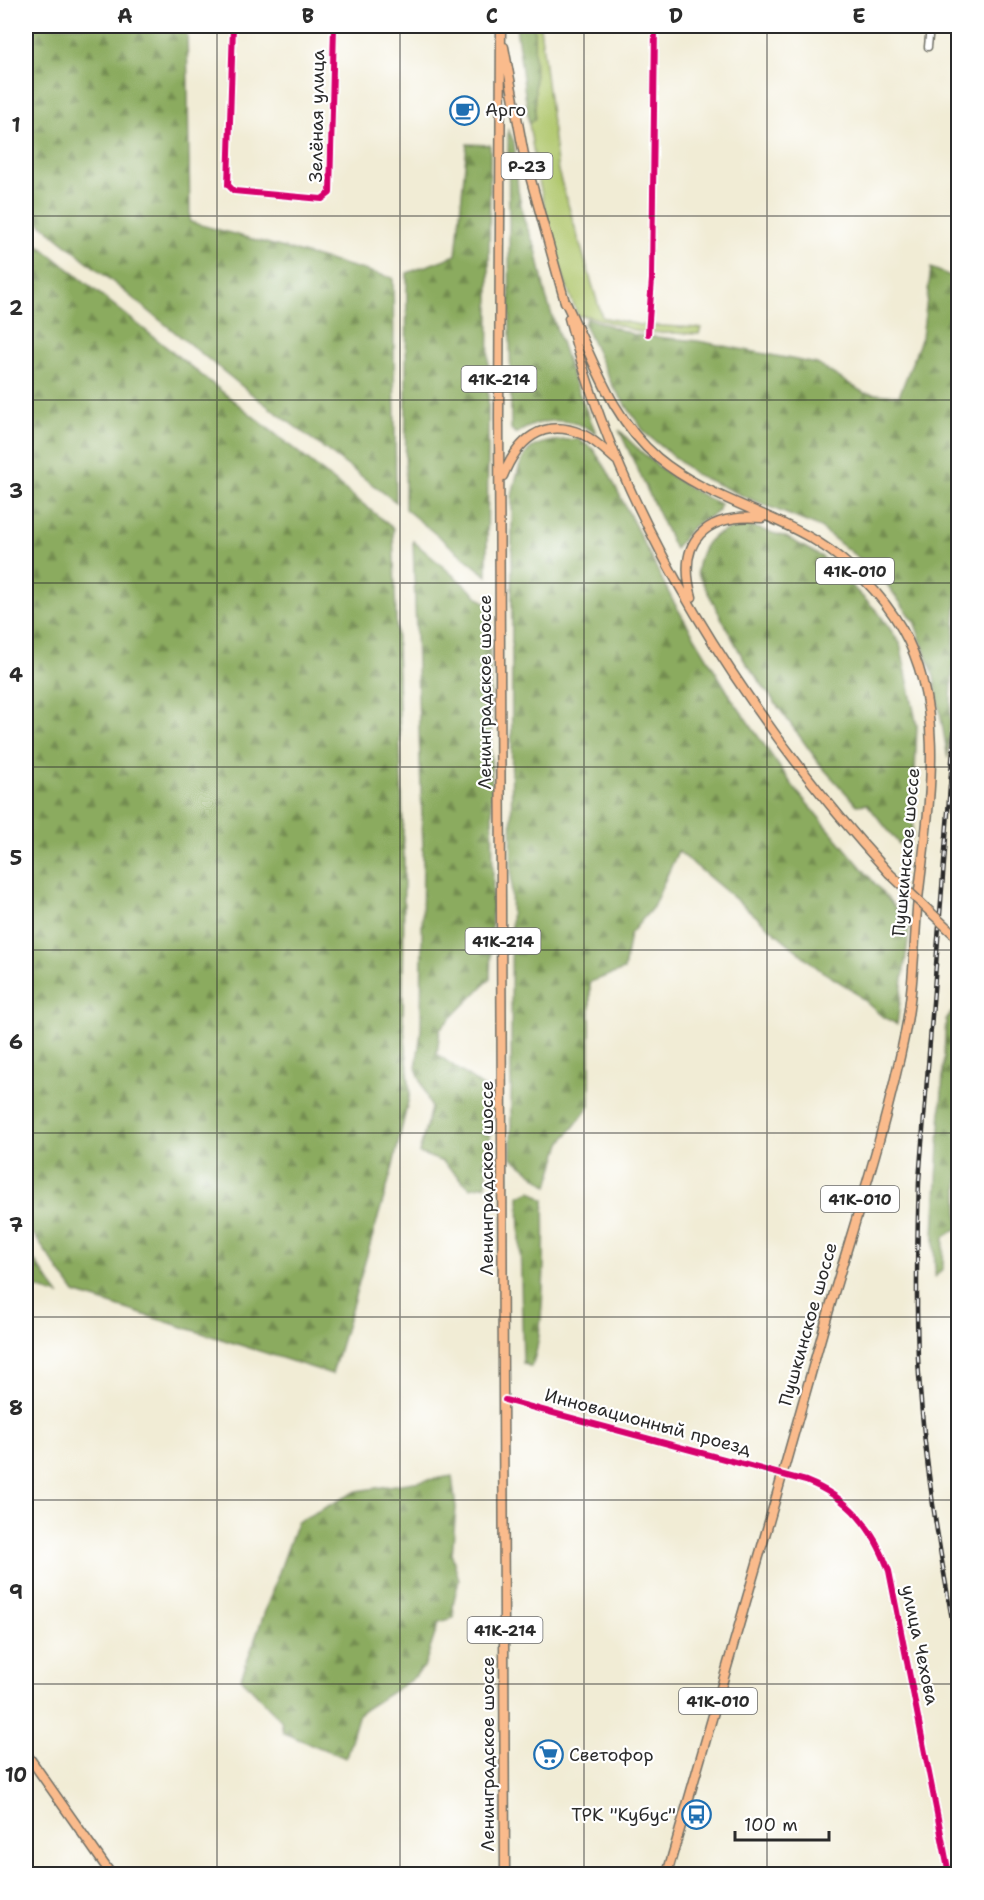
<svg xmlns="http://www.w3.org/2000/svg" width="984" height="1900" viewBox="0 0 984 1900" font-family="'Shantell Sans',sans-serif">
<defs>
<pattern id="forest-firs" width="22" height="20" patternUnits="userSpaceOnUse" patternTransform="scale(1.5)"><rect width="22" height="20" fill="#8bab5f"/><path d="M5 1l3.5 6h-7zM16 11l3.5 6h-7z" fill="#728b4f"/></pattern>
</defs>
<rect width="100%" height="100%" fill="#fff"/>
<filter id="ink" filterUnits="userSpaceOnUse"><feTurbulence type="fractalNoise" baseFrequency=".0167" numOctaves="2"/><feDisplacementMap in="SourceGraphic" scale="12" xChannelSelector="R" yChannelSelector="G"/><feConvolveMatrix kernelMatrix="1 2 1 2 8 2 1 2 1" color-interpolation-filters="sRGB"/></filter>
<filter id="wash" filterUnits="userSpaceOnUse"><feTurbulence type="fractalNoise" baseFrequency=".008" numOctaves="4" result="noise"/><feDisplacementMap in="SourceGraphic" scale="24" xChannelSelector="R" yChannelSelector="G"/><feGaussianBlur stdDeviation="1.35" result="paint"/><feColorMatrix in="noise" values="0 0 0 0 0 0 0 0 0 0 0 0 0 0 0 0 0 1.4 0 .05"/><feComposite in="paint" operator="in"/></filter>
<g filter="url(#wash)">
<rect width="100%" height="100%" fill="#f1ecd5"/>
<path fill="#afc66b" stroke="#6d784b" stroke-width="1.5" d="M534,26h6l18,145 44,146 38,8 61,3 -2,6 -59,-2 -52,-16h-10c-25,-61 -39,-127 -49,-192l6,-6z"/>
<path fill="url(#forest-firs)" stroke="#5b6b45" stroke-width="1.5" d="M26,26h161l3,196 203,56 3,224 -142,-106 -228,-184z
M516,26h18l1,92 -6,6z
M508,129l6,13 4,48 6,30 12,29 10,48 28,84 22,52c-26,-17 -55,-16 -80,1l-5,-5z
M467,144l23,1 -3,431 -82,-67 2,-236 49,-18z
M26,235l367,293 11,331 -1,158 7,76 -18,77 -60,204 -257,-81 -49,-69z
M931,268l27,11v290l-10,189 -14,-81 -20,-56 -34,-46 -61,-48 -69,-28 -55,-25 -50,-41 -33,-48 -28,-61 3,-6 48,17 63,6 119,23 47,29 35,3 23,-59z
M619,430c30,32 62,56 101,74l-1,7 -27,16 -17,22z
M578,439l15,10 14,21 66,131 59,98 63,90 115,136 -13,99 -14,-7 -32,-28 -31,-19 -142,-119 -25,56 -23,27 -6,36 -34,12v124l-29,37 -13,43 -37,-29 1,-661c11,-49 12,-54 66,-57z
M746,525l40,12 35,19 57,56 22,31 17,83 -5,112 -13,6 -32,-40 -10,1 -35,-38 -78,-107 -47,-88c4,-35 18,-39 49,-47z
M413,541l76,65 4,268 -3,105 -50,50 -3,25 57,41 -8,90 -16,3 -27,-26 -24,-9 12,-45 -15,-40 5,-36 2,-182z
M958,1005v223l-14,9 -1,31 -8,9 -1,-43 12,-215z
M531,1191l13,9c1,33 1,142 -13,167l-8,-4 -4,-167z
M26,1249l33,46 -33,-10z
M452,1476l4,32 -4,47 7,25 -6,24 1,14 -15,4 -15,45 -13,13 -52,33 -13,45 -63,-25 -2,-13 -40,-42 56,-156 60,-31z"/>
</g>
<g filter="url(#ink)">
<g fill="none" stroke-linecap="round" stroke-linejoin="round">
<defs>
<path id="minor" d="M233,26l-5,159 6,6 88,8 8,-6 4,-167
M928,47l2,-21
M648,334l4,-55 3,-253
M505,1400l301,81c43,17 67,46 83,90l60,303"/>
<path id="major" d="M501,26l-2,391 6,1457
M504,47l20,108 41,147
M564,299c28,55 45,118 94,159 47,39 107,52 158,83 34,21 66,53 86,88 48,84 24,189 15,280 -3,41 -4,84 -12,124 -19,96 -51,190 -78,284 -52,186 -106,372 -160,557
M569,318c53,206 178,399 320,555
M503,476c14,-35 39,-59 79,-42 13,6 24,17 34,26
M692,597c-16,-57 14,-84 70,-79
M26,1753l85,121"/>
</defs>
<use href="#minor" stroke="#706f66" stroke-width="9"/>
<use href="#major" stroke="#706f66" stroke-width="11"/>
<use href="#minor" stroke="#fff" stroke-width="6"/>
<use href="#major" stroke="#fabb8c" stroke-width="8"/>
<defs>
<path id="rail" d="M958,685l-39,496c-2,59 -3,118 -1,177 5,99 22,196 40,294"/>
</defs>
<use href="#rail" stroke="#2b2b2b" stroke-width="4.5"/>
<use href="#rail" stroke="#fff" stroke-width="2" stroke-dasharray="7" stroke-linecap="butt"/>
<defs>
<path id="major-bridge" d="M889,873l69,65"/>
</defs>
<use href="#major-bridge" stroke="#706f66" stroke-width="11" stroke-linecap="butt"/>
<use href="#major-bridge" stroke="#fabb8c" stroke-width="8"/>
<defs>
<path id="cycleway" d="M233,26l-5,159 6,6 88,8 8,-6 4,-167
M648,334l4,-55 3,-253
M505,1400l301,81c43,17 67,46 83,90l60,303"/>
</defs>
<use href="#cycleway" stroke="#fff" stroke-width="10"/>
<use href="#cycleway" stroke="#d6006c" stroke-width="6"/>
</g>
</g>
<path fill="none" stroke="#2b2b2b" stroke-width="1.5" stroke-opacity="0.55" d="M217,26v1848M400,26v1848M584,26v1848M767,26v1848M26,216h932M26,400h932M26,583h932M26,767h932M26,950h932M26,1133h932M26,1317h932M26,1500h932M26,1684h932"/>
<defs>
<symbol id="cafe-ring" viewBox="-11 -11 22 22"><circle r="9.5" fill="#fff" stroke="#1f6fb2" stroke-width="1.5"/><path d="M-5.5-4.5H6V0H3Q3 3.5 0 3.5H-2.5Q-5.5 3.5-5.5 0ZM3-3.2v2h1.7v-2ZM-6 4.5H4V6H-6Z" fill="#1f6fb2"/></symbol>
<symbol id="supermarket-ring" viewBox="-11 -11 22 22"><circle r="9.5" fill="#fff" stroke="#1f6fb2" stroke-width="1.5"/><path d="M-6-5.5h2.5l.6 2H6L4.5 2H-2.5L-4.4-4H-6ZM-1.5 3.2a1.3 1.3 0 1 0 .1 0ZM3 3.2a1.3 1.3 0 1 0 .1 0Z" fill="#1f6fb2"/></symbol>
<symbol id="bus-ring" viewBox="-11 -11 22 22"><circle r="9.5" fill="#fff" stroke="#1f6fb2" stroke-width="1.5"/><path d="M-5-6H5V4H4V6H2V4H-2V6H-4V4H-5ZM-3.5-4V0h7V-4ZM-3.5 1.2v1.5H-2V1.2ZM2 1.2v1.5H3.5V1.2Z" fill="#1f6fb2"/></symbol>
</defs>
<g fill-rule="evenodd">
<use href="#cafe-ring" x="448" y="94" width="33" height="33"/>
<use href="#supermarket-ring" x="532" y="1738" width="33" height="33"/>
<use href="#bus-ring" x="680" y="1798" width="33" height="33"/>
</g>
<g text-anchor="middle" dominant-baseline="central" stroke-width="4.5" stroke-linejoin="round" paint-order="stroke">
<g fill="#fff" stroke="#6b6b6b" stroke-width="1.5">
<rect x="501.5" y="153" width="51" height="26" rx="4.5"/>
<rect x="461.5" y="366" width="75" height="26" rx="4.5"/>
<rect x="816" y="558" width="78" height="26" rx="4.5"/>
<rect x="465.5" y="928" width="75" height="26" rx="4.5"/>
<rect x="821" y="1186" width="78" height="26" rx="4.5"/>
<rect x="467.5" y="1617" width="75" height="26" rx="4.5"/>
<rect x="679" y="1688" width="78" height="26" rx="4.5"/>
</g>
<g font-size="16" font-weight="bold" fill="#2b2b2b">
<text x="527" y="166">Р-23</text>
<text x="499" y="379">41К-214</text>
<text x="855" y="571">41К-010</text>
<text x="503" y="941">41К-214</text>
<text x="860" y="1199">41К-010</text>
<text x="505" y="1630">41К-214</text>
<text x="718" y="1701">41К-010</text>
</g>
<g font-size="18" fill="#2b2b2b" stroke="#fff" text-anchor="start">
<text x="485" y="110">Арго</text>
<text x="569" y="1755">Светофор</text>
<text x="676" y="1815" text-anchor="end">ТРК "Кубус"</text>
</g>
<g font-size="18" fill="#2b2b2b" stroke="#fff">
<text transform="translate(317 116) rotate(-89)">Зелёная улица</text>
<text transform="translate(485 692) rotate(-90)">Ленинградское шоссе</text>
<text transform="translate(906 852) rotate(-85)">Пушкинское шоссе</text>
<text transform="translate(487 1178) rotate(-90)">Ленинградское шоссе</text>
<text transform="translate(808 1324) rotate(-74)">Пушкинское шоссе</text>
<text transform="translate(648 1422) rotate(15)">Инновационный проезд</text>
<text transform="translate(920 1645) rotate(78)">улица Чехова</text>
<text transform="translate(488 1754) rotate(-90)">Ленинградское шоссе</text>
</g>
</g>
<rect width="984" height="1900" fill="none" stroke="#fff" stroke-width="66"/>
<path d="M735 1831v9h94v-9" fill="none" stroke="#2b2b2b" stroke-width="3"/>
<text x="744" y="1831" font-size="18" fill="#2b2b2b" stroke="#ffffff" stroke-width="4.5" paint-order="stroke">100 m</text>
<rect x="33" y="33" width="918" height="1834" fill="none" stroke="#2b2b2b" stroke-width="2"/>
<g font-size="20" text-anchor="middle" font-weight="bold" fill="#2b2b2b">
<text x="125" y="23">A</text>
<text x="308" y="23">B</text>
<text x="492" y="23">C</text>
<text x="676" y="23">D</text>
<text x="859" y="23">E</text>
<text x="16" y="132">1</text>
<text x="16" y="315">2</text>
<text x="16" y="498">3</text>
<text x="16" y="682">4</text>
<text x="16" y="865">5</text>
<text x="16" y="1049">6</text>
<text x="16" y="1232">7</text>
<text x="16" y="1415">8</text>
<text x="16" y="1599">9</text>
<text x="16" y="1782">10</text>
</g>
</svg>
